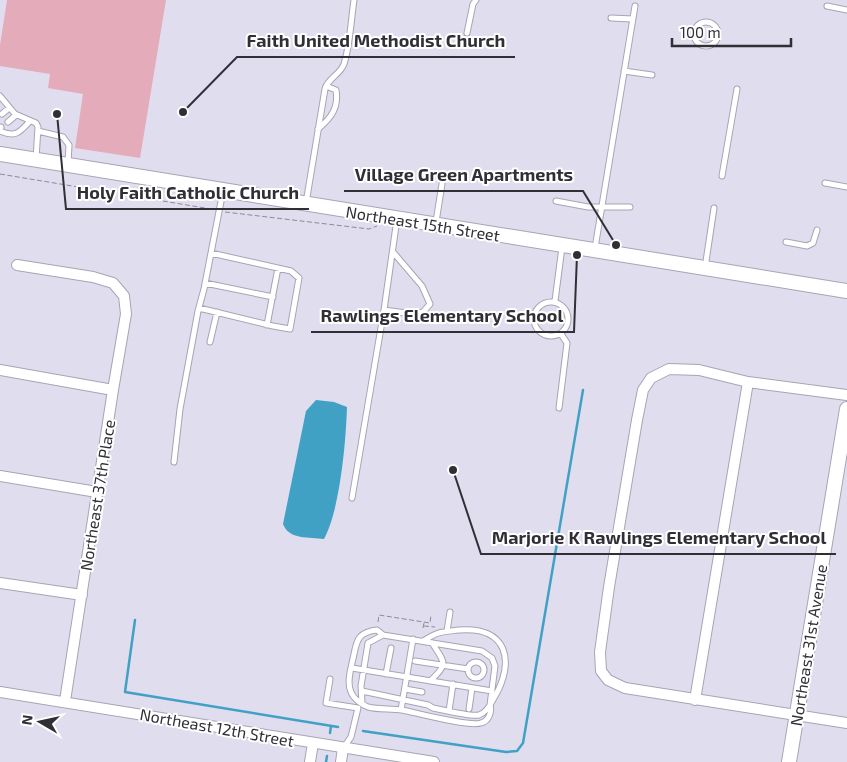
<svg xmlns="http://www.w3.org/2000/svg" width="847" height="762" viewBox="0 0 847 762" font-family="'Exo 2',sans-serif">
<rect width="100%" height="100%" fill="#e0ddef"/>
<path fill="#e4abba" d="M7,0h159l-26,158 -65,-10 8,-54 -35,-6 2,-14 -50,-8v-21z"/>
<path fill="#41a1c5" d="M316,400l18,2 13,5c-1,34 -7,103 -23,132 -15,-2 -35,1 -41,-15l23,-113z"/>
<g fill="none" stroke-linecap="round" stroke-linejoin="round">
<path stroke="#41a1c5" stroke-width="2.5" d="M135,620l-10,72 213,35
M363,731l143,21 11,-1 6,-8 60,-353
M330,733l1,-7
M326,762l1,-6"/>
<defs>
<path id="lane" d="M827,6l20,4
M611,18l22,1
M694 34a12 12 0 1 1 24 0a12 12 0 1 1-24 0Z
M467,33l6,-29 3,-4
M624,71l28,4
M0,96l15,18 21,9 2,4 -2,32
M2,114l7,-6
M8,122l8,-7
M0,127h1
M318,129c13,-11 21,-21 18,-39l-10,-4
M0,131c16,7 20,1 30,-10
M38,131l25,6 6,8 -1,18
M722,176l15,-87
M825,183l22,4
M556,201l32,6h42
M306,203l19,-114c3,-11 15,-14 19,-25 6,-19 7,-44 10,-64
M436,222l6,-38
M786,242l21,4 6,-3 4,-13
M595,248l40,-242
M705,268l9,-60
M205,283l68,14
M555,301l7,-54
M534 319a17 17 0 1 1 34 0a17 17 0 1 1-34 0Z
M199,308l74,18 17,3 9,-51 -8,-7 -80,-18
M384,310l29,4 10,-2 7,-8 -8,-18 -29,-34
M267,325l11,-57
M210,342l7,-30
M559,408l8,-65 -6,-9
M174,462l6,-53 18,-98 6,-22 19,-98
M352,498l32,-188 13,-91
M377,630l6,5 99,16 10,7 3,8 -5,39c2,7 -1,16 -9,18 -12,4 -64,-10 -79,-13 -11,-2 -23,0 -34,-3 -6,-2 -15,-9 -17,-15 -5,-10 1,-27 3,-38 3,-16 6,-22 23,-24z
M447,631l3,-19
M415,661l53,8
M468 670a8 8 0 1 1 16 0a8 8 0 1 1-16 0Z
M352,668l140,23
M386,674l5,-26
M330,679l-4,24 32,5 -7,29 -7,10
M430,681c19,-17 15,-18 2,-38
M405,689l17,3
M362,691l66,14 5,3c10,2 38,9 46,7 7,-2 12,-11 15,-17 22,-37 13,-72 -35,-68 -18,2 -20,1 -36,11
M362,703l-1,-17 7,-43 15,-8
M469,709l3,-21
M401,710l12,-71
M449,711l4,-27"/>
<path id="street" d="M17,265l76,12 20,6 11,13 2,18 -13,76 -48,311
M0,370l113,20
M847,395l-99,-13 -49,-12 -30,-1 -18,9 -8,12 -6,30 -28,167 -9,65 1,19 7,9 17,8 222,35
M0,476l97,16
M0,583l82,12
M0,692l434,70
M695,700l53,-318
M310,762l3,-19
M341,762l2,-14"/>
<path id="secondary" d="M0,154l847,137
M789,762l58,-353"/>
</defs>
<use href="#lane" stroke="#a7a4b5" stroke-width="7"/>
<use href="#street" stroke="#a7a4b5" stroke-width="12"/>
<use href="#secondary" stroke="#a7a4b5" stroke-width="16"/>
<path stroke="#8d8b98" stroke-width="1" stroke-dasharray="5 2.5" stroke-linecap="butt" d="M0,174l211,35
M225,212l144,17 8,-3
M378,622l1,-7 51,8 1,-8
M424,626l11,1
M423,628l1,-5"/>
<use href="#lane" stroke="#fff" stroke-width="5"/>
<use href="#street" stroke="#fff" stroke-width="10"/>
<use href="#secondary" stroke="#fff" stroke-width="14"/>
</g>
<g text-anchor="middle" dominant-baseline="central" stroke-width="4" stroke-linejoin="round" paint-order="stroke">
<g font-size="16" fill="#302f36" stroke="#fff">
<text transform="translate(423 223) rotate(9)">Northeast 15th Street</text>
<text transform="translate(97 495) rotate(-81)">Northeast 37th Place</text>
<text transform="translate(808 645) rotate(-81)">Northeast 31st Avenue</text>
<text transform="translate(217 727) rotate(10)">Northeast 12th Street</text>
</g>
</g>
<path fill="none" stroke="#302f36" stroke-width="2" d="M183 112L237 57H515M616 245L583 191H344M57 114L66 209H309M577 255L574 332H311M453 470L481 554H836"/>
<g fill="#302f36" stroke="#fff" stroke-width="2">
<circle cx="183" cy="112" r="5"/>
<circle cx="616" cy="245" r="5"/>
<circle cx="57" cy="114" r="5"/>
<circle cx="577" cy="255" r="5"/>
<circle cx="453" cy="470" r="5"/>
</g>
<g font-size="18" text-anchor="middle" font-weight="bold" fill="#302f36" stroke="#fff" stroke-width="4" stroke-linejoin="round" paint-order="stroke">
<text x="376" y="47">Faith United Methodist Church</text>
<text x="464" y="181">Village Green Apartments</text>
<text x="188" y="199">Holy Faith Catholic Church</text>
<text x="442" y="322">Rawlings Elementary School</text>
<text x="659" y="544">Marjorie K Rawlings Elementary School</text>
</g>
<g transform="translate(40 722) rotate(279)" stroke="#ffffff" stroke-width="4" paint-order="stroke">
<path d="M0-4L9 19L0 12L-9 19Z" fill="#302f36"/>
<text y="-8" font-size="14" font-weight="bold" text-anchor="middle" fill="#302f36">N</text>
</g>
<path d="M672 38v8h119v-8" fill="none" stroke="#302f36" stroke-width="2.5"/>
<text x="680" y="38" font-size="15" fill="#302f36" stroke="#ffffff" stroke-width="4" paint-order="stroke">100 m</text>
</svg>
